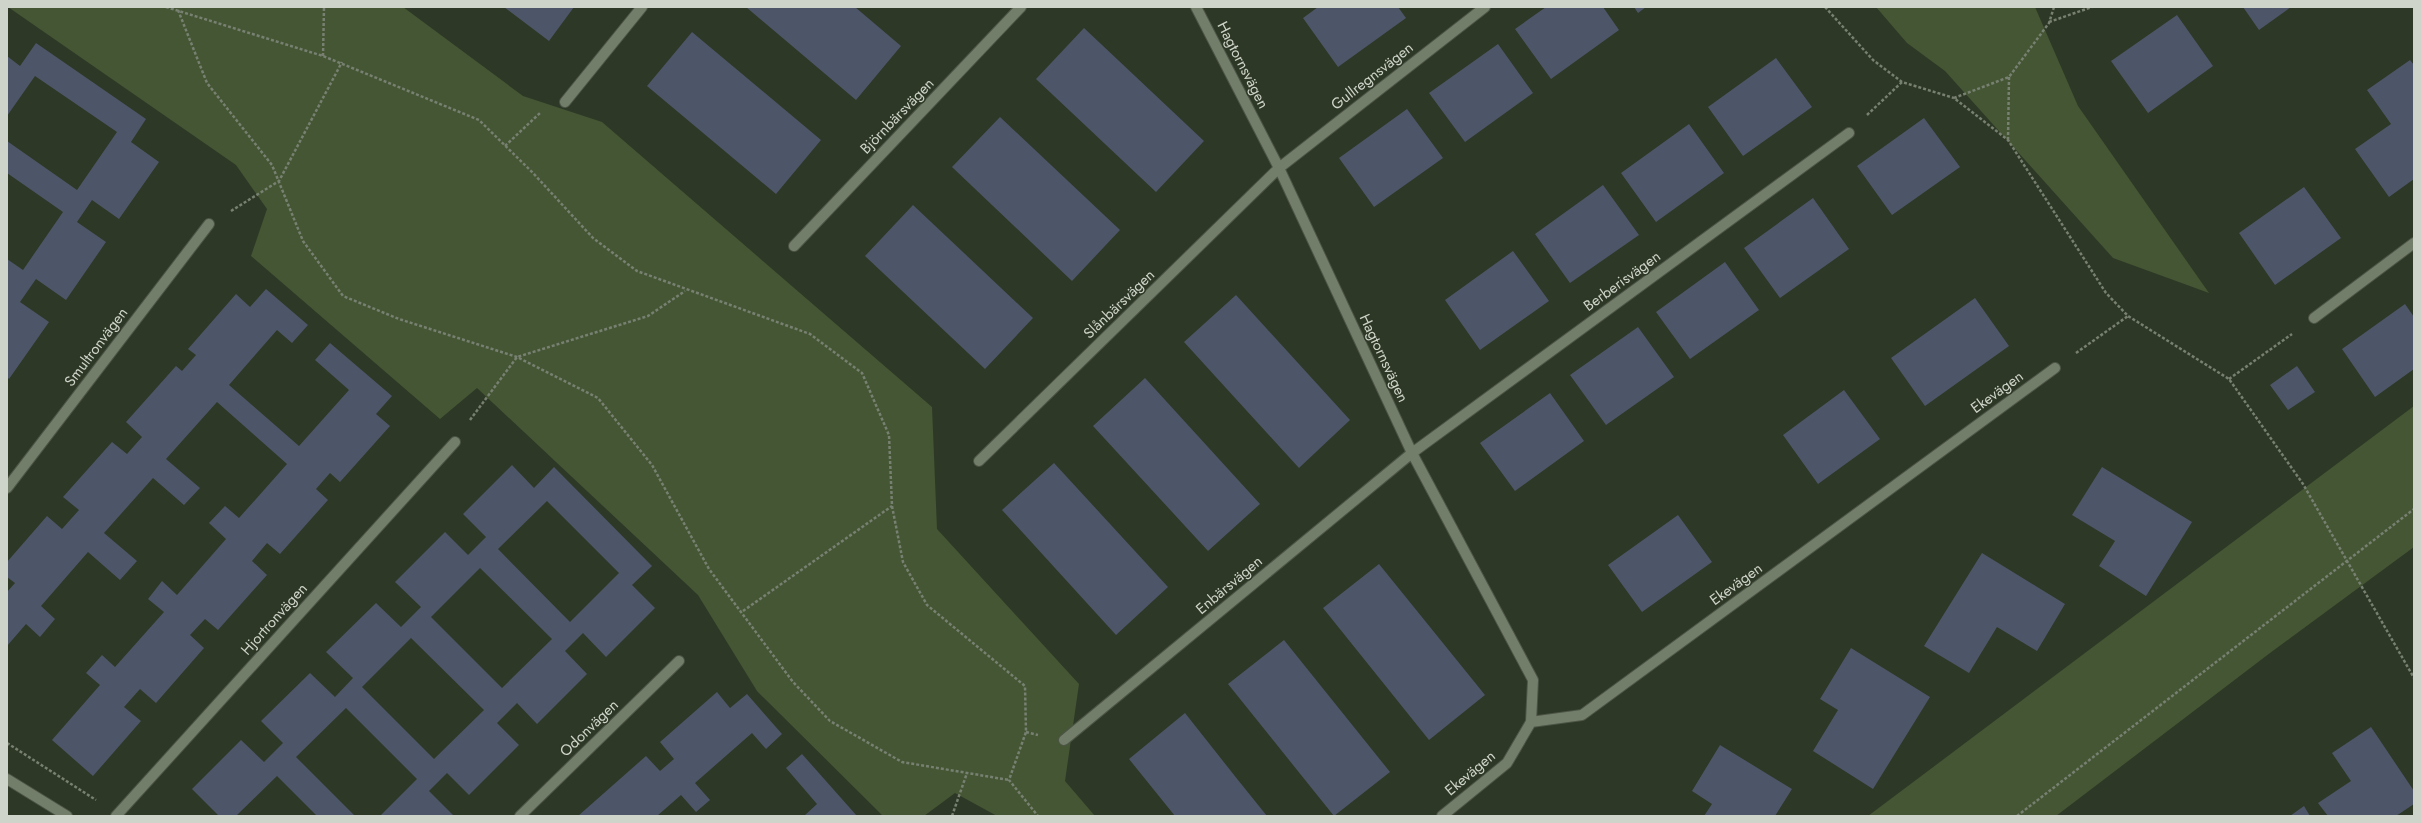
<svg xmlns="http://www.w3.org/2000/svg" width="2421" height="823" viewBox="0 0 2421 823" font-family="Jost,sans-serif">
<rect width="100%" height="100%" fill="#2e3826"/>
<path fill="#445634" d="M8,7h395l120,89 79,26 330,285 5,122 142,155 -14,97 30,35h-98l-42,-23 -31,23h-41l-126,-125 -59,-96 -221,-207 -37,31 -189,-163 16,-47 -31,-44z
M1876,7h159l43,99 131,187 -96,-35 -168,-187 -38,-28z
M2414,406v141l-144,106 -214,163h-188z"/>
<path fill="#4d5568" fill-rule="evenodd" d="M504,7h70l-25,34z
M746,7h109l46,39 -45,54z
M1318,7h80l8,11 -68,49 -35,-49z
M1546,7h57l16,23 -68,49 -36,-50z
M1634,7h12l-8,6z
M2243,7h48l-32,23z
M2177,15l36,51 -65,47 -37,-52z
M1084,28l120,113 -48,51 -120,-113z
M692,32l129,108 -45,54 -129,-108z
M36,43l110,76 -15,23 28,20 -40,57 -27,-19 -15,22 29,20 -40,58 -30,-21 -16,23 29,20 -40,57 -2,-2v-118l16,11 40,-58 -56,-39v-32l70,49 40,-58 -82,-56 -28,40v-60l13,10z
M1498,44l35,49 -68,49 -36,-49z
M1776,58l36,49 -69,49 -35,-49z
M2410,60l4,5v114l-25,18 -34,-48 36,-25 -24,-34z
M1407,109l36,49 -69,49 -35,-49z
M1000,117l120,113 -48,51 -120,-114z
M1924,118l36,49 -68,48 -35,-49z
M1689,124l35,49 -68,49 -35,-49z
M1603,185l36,50 -69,48 -35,-49z
M2304,187l37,51 -66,47 -36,-52z
M1813,198l36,51 -69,49 -36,-50z
M913,205l120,113 -48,51 -120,-113z
M1513,251l36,50 -69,49 -35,-50z
M1725,262l34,48 -69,49 -34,-47z
M266,289l42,36 -16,18 -15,-13 -48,55 70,61 50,-56 -34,-30 15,-17 62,53 -16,18 14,12 -50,56 -10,-9 -14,16 12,11 -48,54 -13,-11 -15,18 15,14 -49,55 -13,-11 -15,16 14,13 -48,55 -16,-14 -16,18 17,14 -48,55 -41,-36 48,-55 -14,-12 16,-18 13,12 49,-55 -16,-13 14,-18 15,14 49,-56 -17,-16 16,-17 14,12 48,-54 -70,-62 -51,57 34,29 -16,17 -31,-27 -49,55 33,28 -17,19 -32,-28 -47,54 14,13 -15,18 -14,-13 -19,22v-54l8,-9 -8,-6v-15l40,-46 15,13 17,-19 -16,-13 49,-55 15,12 15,-17 -16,-15 50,-56 6,5 14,-16 -8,-6 48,-55 14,13z
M1236,295l114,125 -51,48 -115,-126z
M1975,298l34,48 -84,60 -34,-48z
M2405,304l9,13v52l-39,28 -33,-48z
M1638,327l36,50 -68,48 -36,-50z
M2297,366l18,26 -27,18 -18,-25z
M1145,378l115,126 -52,47 -115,-125z
M1844,390l36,49 -62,45 -35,-49z
M1550,393l34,48 -69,50 -35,-48z
M1054,463l114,124 -52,48 -114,-125z
M512,465l22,23 20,-21 98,99 -20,19 23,23 -49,49 -23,-24 -18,18 22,23 -50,50 -20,-21 -20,20 22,22 -50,50 -22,-22 -18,18 24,24 -2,1h-71l37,-37 -71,-71 -50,49 59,59h-38l-40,-40 -41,40h-17l-27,-27 49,-49 23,22 19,-19 -22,-22 49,-48 25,24 18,-19 -27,-26 50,-49 25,24 20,-20 -26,-25 50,-50 23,23 18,-18 -23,-23zM547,501l72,72 -49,49 -72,-73zM480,568l72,71 -50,49 -71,-71zM411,638l73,72 -50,49 -72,-72z
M2102,467l90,55 -46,74 -47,-30 16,-25 -43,-26z
M1678,515l34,47 -70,50 -34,-47z
M1982,553l83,51 -28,47 -40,-24 -28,46 -45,-27z
M1379,564l106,131 -56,45 -106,-132z
M1284,640l106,132 -56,44 -106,-132z
M1851,648l79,49 -57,92 -60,-38 25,-41 -18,-11z
M717,692l13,16 17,-14 35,40 -16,15 -14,-16 -57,50 15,17 -14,12 -15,-17 -24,21h-79l68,-60 14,15 14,-12 -14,-17z
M1185,713l53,67 29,36h-92l-46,-57z
M2371,727l43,64v13l-18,12h-68l-10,-13 33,-22 -19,-28z
M1720,745l72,44 -17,27h-71l8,-12 -20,-13z
M802,754l55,62h-53l13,-12 -31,-36z
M2304,806l6,10h-20z"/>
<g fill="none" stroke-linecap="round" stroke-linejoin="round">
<defs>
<path id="minor" d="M1196,7l83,161 133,285 121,227 -2,42
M565,102l77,-95
M794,246l227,-239
M2314,318l100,-75
M979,461l300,-293 206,-161
M7,488l202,-264
M1064,740l348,-287 437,-320
M7,779l60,37
M116,816l339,-374
M520,816l159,-155
M1442,816l65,-53 24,-41 51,-7 473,-347"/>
</defs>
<use href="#minor" stroke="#4d5546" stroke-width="12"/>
<path stroke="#788071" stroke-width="2.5" stroke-dasharray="3 2" stroke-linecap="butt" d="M166,7l157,49 156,64 54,53 60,65 44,33 173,63 52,39 27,62 3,71 11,56 24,43 98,81 1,46 -17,48 29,36
M1825,7l48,53 29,22 52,16
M2054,7l-5,16 -40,54 -55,21 54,42 98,153 22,23 101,63 74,105 111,194
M178,10l29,73 65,82 31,76 40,55 56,23 118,38 81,41 54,67 57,104 84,113 37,39 72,41 107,18
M2049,22l43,-15
M323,56l1,-49
M1867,115l35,-33
M2008,140l1,-63
M505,146l36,-34
M231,211l48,-30 63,-119
M2076,353l52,-37
M2229,379l63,-45
M470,420l47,-63 131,-41 37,-25
M743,611l149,-105
M1026,732l12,3
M7,743l89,57
M952,816l15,-43
M2017,816l397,-307"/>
<use href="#minor" stroke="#737e6a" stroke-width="10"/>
</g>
<g text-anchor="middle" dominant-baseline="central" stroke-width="3" stroke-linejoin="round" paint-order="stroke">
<g font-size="15" fill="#ced4c9" stroke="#2e3826">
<text transform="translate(1243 65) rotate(63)">Hagtornsvägen</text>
<text transform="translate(1372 76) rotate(-38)">Gullregnsvägen</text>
<text transform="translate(897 116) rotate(-46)">Björnbärsvägen</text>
<text transform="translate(1622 281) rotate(-36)">Berberisvägen</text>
<text transform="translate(1119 304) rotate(-44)">Slånbärsvägen</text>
<text transform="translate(96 347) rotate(-53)">Smultronvägen</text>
<text transform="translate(1384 358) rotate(65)">Hagtornsvägen</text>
<text transform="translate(1997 392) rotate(-36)">Ekevägen</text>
<text transform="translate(1736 584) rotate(-36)">Ekevägen</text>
<text transform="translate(1229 585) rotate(-40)">Enbärsvägen</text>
<text transform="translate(274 619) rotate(-48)">Hjortronvägen</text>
<text transform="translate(589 728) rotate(-44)">Odonvägen</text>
<text transform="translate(1470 773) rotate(-40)">Ekevägen</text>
</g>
</g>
<rect width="2421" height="823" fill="none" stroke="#ced4c9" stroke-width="16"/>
</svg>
